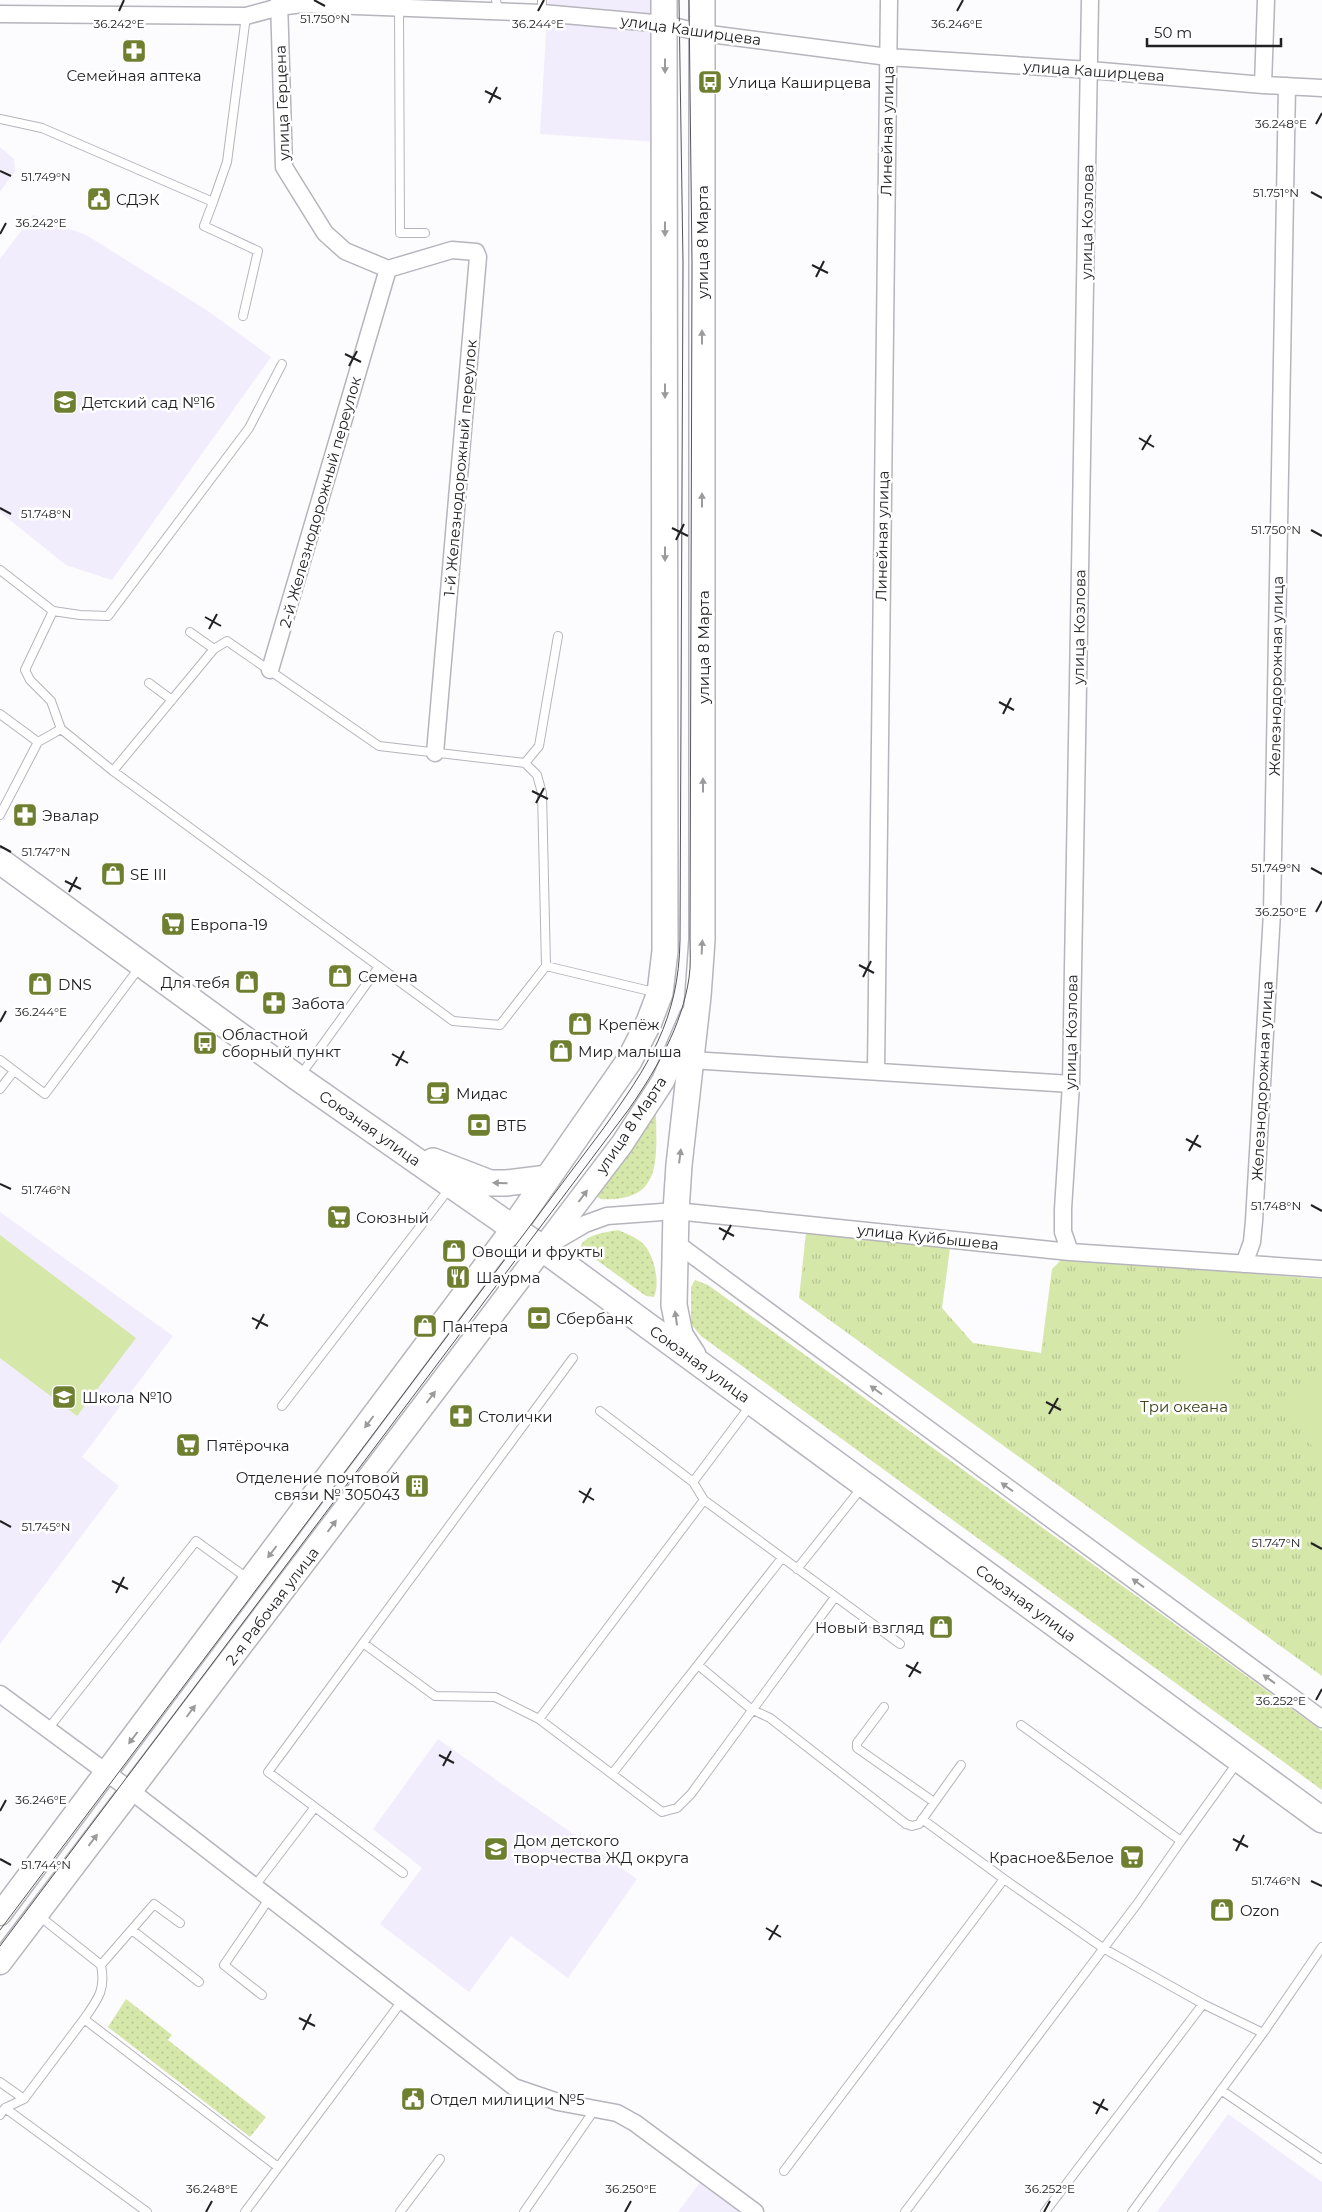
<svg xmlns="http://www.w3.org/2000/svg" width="1322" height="2212" viewBox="0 0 1322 2212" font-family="Montserrat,sans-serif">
<defs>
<pattern id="grass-dots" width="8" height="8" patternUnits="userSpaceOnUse" patternTransform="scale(1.25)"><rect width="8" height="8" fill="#d6e7aa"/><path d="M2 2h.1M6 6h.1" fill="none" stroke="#b7c692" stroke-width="1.8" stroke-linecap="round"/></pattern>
<pattern id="park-tufts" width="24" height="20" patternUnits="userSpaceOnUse" patternTransform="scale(1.25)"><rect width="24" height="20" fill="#d6e7aa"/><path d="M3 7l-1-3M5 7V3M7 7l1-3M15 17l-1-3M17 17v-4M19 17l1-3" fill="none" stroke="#b7c692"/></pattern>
</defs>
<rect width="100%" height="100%" fill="#fcfbfe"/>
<path fill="#f1edfc" d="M548,0h124l2,143 -134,-9z
M0,147l14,12 1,12 -15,21z
M33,215l53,20 119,74 66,48 -159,223 -46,-15 -66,-53v-253z
M0,1212l173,124 -91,121 37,29 -119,158z
M438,1739l199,140 -69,99 -57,-42 -42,56 -89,-68 42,-56 -49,-39z
M1228,2114l94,68v30h-165z
M704,2177l47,35h-73z"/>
<path fill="url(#grass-dots)" d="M656,1111c0,48 8,92 -56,88l-5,-6z
M618,1230c9,4 23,9 28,17 9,13 14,36 8,50l-8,-1 -63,-46 -2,-5c7,-11 25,-13 37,-15z
M695,1280l13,5 60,43 554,403v59l-621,-454 -10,-12v-37z
M126,1999l46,36 -4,5 98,77 -16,20 -142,-110z"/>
<path fill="url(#park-tufts)" d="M806,1233l144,15 -8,60 31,35 68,10 11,-84 10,-10 260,20v397l-523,-378z"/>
<path fill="#d6e7aa" d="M0,1235l136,103 -59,78 -77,-58z
M1185,1321l47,3 -5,78 -47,-3z
M1322,1375v68l-9,5 -29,-52z"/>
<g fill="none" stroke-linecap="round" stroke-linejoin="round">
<defs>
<path id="service" d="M496,0l2,10
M399,8l1,225h25
M542,13v-13
M0,119l42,9 171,74 -9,24 54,25 -15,65
M213,202l14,-40 19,-146
M0,570l53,41 27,4 28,1 141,-188 33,-64
M53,611l-28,59 5,10 21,21 10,28
M190,632l24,17
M149,683l23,17
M0,714l38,28 -38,73
M38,742l23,-13 52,42 340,250 47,4 46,-59 112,27
M113,771l101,-122 13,-8 152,105 146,17
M546,966l-4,-173 -5,-18 -12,-12 14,-17 19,-110
M0,1060l45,34 94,-126
M300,1076l78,-108
M0,1089l14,-18
M282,1406l167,-217
M600,1411l93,71 11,18
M693,1482l57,-76
M797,1569l66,-83
M363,1643l72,53 60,1 44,22 165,-219 196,144
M698,1665l53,44 19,9 136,106 6,2 7,-2 42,-59
M884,1707l-27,36v5l77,54
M539,1719l73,55 170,-216
M1021,1725l160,116 56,-78
M48,1729l148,-188 51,37
M612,1774l50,38 15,-4 14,-14 144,-197
M922,1819l82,60
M403,1873l-135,-101 305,-414
M254,1887l61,-80
M38,1915l63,50c5,25 -3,34 -17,54l194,148
M132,1930l67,52
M101,1965l53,-61 26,19
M262,1995l-38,-30 45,-66
M0,2082l24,17 -19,9
M1221,2090l101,69
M24,2099l60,-80
M0,2115l5,-7 142,104
M784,2171l220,-292 99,69 100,56 60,29
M245,2212l157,-211
M400,2212l40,-53
M524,2212l71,-103
M905,2212l232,-308 44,-63
M1045,2212l158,-208
M1132,2212l131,-179 59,-86"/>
<path id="minor" d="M279,0l5,167 41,66 20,18 43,18
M0,14l246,2 33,-9 23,-3 240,9 123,11 37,9 186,24 202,13 173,15 59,3
M1263,85l3,-85
M270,670l118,-401 64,-19 24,2 2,5 -43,496
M691,1060l380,24
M876,1071l13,-1071
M676,1243l646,476
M549,1245l36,-21 22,-8 69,-5 394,41 252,17
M1070,1252l-7,-20v-23l8,-125 19,-1084
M1244,1264l8,-22 2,-21 18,-308 15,-827
M0,1694l122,90 392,303 44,15 59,11 18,10 120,89"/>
<path id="secondary" d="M0,1914l513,-686
M0,1963l622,-819 41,-63 28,-65"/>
<path id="primary" d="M0,861l298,217 245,171 779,571
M433,1161l57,22h16l42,-5
M513,1228l116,-167 20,-39 11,-29 5,-42 -1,-951
M693,1355l-13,-20 -6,-30 2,-94 3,-46 19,-169 4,-56v-940"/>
</defs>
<use href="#service" stroke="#b6b4bc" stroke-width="10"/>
<use href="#minor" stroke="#b6b4bc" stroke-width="19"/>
<use href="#secondary" stroke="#b6b4bc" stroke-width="25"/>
<use href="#primary" stroke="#b6b4bc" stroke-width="28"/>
<use href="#service" stroke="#fff" stroke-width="8"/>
<use href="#minor" stroke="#fff" stroke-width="16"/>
<use href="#secondary" stroke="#fff" stroke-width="22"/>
<use href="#primary" stroke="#fff" stroke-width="25"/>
<path stroke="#565558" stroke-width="1" d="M0,1930l603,-801c45,-63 76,-109 77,-189l3,-677 -4,-263
M0,1946l629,-837c27,-39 53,-83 60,-131 2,-13 1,-26 1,-39l2,-676 -3,-263"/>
</g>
<defs><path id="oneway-solid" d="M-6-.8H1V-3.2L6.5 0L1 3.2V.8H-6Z" transform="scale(1.25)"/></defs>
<g fill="#9b9b9c">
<use href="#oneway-solid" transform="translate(665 66) rotate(90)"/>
<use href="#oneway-solid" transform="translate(665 229) rotate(90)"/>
<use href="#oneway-solid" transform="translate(702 337) rotate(-90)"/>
<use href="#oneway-solid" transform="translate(665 391) rotate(90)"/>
<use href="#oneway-solid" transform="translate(702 500) rotate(-90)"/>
<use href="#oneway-solid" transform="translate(665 554) rotate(90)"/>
<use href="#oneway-solid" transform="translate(703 785) rotate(-90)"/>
<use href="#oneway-solid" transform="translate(702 947) rotate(-87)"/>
<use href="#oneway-solid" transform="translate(680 1156) rotate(-83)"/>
<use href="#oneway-solid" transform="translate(500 1183) rotate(-179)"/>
<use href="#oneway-solid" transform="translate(583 1196) rotate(-53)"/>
<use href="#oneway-solid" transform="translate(676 1318) rotate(-98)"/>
<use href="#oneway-solid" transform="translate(876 1390) rotate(-144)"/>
<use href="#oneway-solid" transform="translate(431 1397) rotate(-53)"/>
<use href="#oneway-solid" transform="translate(369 1422) rotate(127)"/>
<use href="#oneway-solid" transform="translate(1007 1487) rotate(-144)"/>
<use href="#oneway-solid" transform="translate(332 1526) rotate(-53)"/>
<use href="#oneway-solid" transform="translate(272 1552) rotate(127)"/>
<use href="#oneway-solid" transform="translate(1138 1583) rotate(-144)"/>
<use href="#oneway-solid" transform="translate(1269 1679) rotate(-144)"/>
<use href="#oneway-solid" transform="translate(191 1711) rotate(-53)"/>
<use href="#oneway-solid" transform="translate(133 1738) rotate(127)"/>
<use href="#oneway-solid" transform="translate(93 1840) rotate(-53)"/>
</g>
<path fill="none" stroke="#212023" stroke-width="2" d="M314,0l11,6M119,11l5,-11M538,11l6,-11M957,11l6,-11M485,91l16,8M489,103l8,-16M1316,124l6,-11M0,171l11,5M1311,192l11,6M0,234l6,-11M812,265l16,8M816,277l8,-16M345,354l16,8M349,366l8,-15M1139,438l15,9M1142,450l9,-15M0,508l11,6M672,528l16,8M1311,530l11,6M676,540l8,-16M205,617l16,9M209,629l8,-15M999,702l15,8M1003,714l8,-16M532,791l16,8M536,803l8,-15M0,846l11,6M1311,868l11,6M65,881l16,8M69,892l8,-15M1316,912l6,-11M859,965l15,8M863,977l8,-16M0,1022l6,-11M392,1054l16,9M396,1066l8,-15M1186,1139l15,8M1189,1151l9,-16M0,1184l11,5M1311,1205l11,6M719,1228l15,8M723,1240l8,-15M252,1318l16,8M256,1329l8,-15M1046,1402l15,8M1049,1414l9,-16M579,1491l15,9M583,1503l8,-15M0,1521l11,6M1311,1543l11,6M112,1581l16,8M116,1593l8,-16M906,1665l15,8M909,1677l9,-15M1316,1700l6,-11M439,1755l15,8M443,1766l8,-15M0,1811l6,-11M1233,1839l15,8M1236,1851l8,-16M0,1859l11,6M1311,1881l11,5M766,1928l15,9M769,1940l9,-15M299,2018l16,8M303,2030l8,-16M1093,2102l15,8M1096,2114l8,-15M206,2212l6,-11M625,2212l6,-11M1044,2212l6,-11"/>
<defs>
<symbol id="pharmacy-square" viewBox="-11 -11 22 22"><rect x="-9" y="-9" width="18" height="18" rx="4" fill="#6e802f" stroke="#fff"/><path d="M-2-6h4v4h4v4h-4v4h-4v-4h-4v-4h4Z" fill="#fff"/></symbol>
<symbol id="bus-square" viewBox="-11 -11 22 22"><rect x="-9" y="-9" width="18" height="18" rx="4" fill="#6e802f" stroke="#fff"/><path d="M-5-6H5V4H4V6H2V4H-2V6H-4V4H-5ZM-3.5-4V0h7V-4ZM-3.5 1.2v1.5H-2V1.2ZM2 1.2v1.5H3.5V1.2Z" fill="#fff"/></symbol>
<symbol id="civic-square" viewBox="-11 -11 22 22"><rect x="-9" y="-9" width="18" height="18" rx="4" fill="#6e802f" stroke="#fff"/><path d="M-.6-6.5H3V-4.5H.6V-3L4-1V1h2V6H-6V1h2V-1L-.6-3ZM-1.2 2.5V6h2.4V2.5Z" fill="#fff"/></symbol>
<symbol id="school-square" viewBox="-11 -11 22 22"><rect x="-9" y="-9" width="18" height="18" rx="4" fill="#6e802f" stroke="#fff"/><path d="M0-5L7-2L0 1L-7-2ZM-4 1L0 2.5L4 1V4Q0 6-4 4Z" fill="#fff"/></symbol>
<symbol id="shop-square" viewBox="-11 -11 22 22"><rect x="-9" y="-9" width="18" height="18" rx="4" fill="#6e802f" stroke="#fff"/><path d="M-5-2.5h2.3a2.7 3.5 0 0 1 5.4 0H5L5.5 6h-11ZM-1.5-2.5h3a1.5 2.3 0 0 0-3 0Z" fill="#fff"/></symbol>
<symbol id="supermarket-square" viewBox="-11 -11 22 22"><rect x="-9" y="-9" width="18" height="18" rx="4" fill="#6e802f" stroke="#fff"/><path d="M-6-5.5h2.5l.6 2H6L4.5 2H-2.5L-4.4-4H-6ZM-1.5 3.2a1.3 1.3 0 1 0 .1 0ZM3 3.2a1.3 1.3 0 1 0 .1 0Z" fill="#fff"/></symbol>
<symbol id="cafe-square" viewBox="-11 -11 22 22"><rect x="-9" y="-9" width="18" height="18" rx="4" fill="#6e802f" stroke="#fff"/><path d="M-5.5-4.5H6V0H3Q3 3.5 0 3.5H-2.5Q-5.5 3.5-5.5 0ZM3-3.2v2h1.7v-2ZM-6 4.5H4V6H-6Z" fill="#fff"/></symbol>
<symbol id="bank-square" viewBox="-11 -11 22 22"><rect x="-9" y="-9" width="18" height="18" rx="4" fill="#6e802f" stroke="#fff"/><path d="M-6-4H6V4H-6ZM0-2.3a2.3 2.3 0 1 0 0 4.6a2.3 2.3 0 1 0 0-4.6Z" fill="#fff"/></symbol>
<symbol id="restaurant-square" viewBox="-11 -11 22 22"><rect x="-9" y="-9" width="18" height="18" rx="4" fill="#6e802f" stroke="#fff"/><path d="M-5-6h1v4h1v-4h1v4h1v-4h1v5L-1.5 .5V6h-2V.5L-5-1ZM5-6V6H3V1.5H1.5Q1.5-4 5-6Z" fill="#fff"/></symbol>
<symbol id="building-square" viewBox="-11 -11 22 22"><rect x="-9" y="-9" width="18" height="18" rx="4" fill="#6e802f" stroke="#fff"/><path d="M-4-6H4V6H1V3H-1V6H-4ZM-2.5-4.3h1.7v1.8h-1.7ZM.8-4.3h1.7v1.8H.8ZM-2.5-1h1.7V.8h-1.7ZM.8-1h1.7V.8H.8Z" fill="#fff"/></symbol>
</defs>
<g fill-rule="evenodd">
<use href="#pharmacy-square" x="120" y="37" width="28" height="28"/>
<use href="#bus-square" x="696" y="68" width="28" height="28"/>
<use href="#civic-square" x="85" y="185" width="28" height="28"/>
<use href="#school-square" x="51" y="388" width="28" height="28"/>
<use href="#pharmacy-square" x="11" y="801" width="28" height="28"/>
<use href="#shop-square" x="99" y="860" width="28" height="28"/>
<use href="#supermarket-square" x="159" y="910" width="28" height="28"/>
<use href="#shop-square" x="326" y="962" width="28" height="28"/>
<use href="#shop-square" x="233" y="968" width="28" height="28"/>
<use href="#shop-square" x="26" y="970" width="28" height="28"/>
<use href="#pharmacy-square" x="260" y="989" width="28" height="28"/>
<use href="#shop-square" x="566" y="1010" width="28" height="28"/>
<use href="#bus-square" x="191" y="1029" width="28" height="28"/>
<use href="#shop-square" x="547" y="1037" width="28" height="28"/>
<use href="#cafe-square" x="424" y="1079" width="28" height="28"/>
<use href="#bank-square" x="465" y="1111" width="28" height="28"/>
<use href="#supermarket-square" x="325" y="1203" width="28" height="28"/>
<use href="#shop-square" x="440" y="1237" width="28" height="28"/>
<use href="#restaurant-square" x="444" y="1263" width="28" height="28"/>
<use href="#bank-square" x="525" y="1304" width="28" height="28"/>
<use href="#shop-square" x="411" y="1312" width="28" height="28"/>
<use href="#school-square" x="50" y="1383" width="28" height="28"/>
<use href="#pharmacy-square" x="447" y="1402" width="28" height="28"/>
<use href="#supermarket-square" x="174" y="1431" width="28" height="28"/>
<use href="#building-square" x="403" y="1472" width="28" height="28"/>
<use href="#shop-square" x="927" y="1613" width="28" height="28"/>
<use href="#school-square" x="482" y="1835" width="28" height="28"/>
<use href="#supermarket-square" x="1118" y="1843" width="28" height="28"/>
<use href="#shop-square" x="1208" y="1896" width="28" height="28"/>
<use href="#civic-square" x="399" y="2085" width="28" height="28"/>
</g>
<g text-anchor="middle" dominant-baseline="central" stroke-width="5" stroke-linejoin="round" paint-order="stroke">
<g font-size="15" fill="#212023" stroke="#fff">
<text transform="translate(691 30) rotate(8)">улица Каширцева</text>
<text transform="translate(1094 71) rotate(4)">улица Каширцева</text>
<text transform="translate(282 103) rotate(-92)">улица Герцена</text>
<text transform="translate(887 131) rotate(-89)">Линейная улица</text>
<text transform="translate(1087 222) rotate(-89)">улица Козлова</text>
<text transform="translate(702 242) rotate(-90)">улица 8 Марта</text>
<text transform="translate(460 468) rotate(-85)">1-й Железнодорожный переулок</text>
<text transform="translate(320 502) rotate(-74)">2-й Железнодорожный переулок</text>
<text transform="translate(882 536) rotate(-89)">Линейная улица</text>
<text transform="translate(1079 627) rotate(-89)">улица Козлова</text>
<text transform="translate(703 647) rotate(-90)">улица 8 Марта</text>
<text transform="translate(1276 676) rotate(-89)">Железнодорожная улица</text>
<text transform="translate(1071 1032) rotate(-89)">улица Козлова</text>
<text transform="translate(1262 1081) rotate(-87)">Железнодорожная улица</text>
<text transform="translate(631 1125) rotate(-56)">улица 8 Марта</text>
<text transform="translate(370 1128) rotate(35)">Союзная улица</text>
<text transform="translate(928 1237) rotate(6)">улица Куйбышева</text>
<text transform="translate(700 1364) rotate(36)">Союзная улица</text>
<text transform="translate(1026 1603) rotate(36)">Союзная улица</text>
<text transform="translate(272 1606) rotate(-53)">2-я Рабочая улица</text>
</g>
<g font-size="15" fill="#212023" stroke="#fff" text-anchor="start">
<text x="134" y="75" text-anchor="middle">Семейная аптека</text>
<text x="728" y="82">Улица Каширцева</text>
<text x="116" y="199">СДЭК</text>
<text x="82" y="402">Детский сад №16</text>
<text x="42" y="815">Эвалар</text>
<text x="130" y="874">SE III</text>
<text x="190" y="924">Европа-19</text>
<text x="358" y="976">Семена</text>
<text x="230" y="982" text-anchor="end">Для тебя</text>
<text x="58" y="984">DNS</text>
<text x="292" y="1003">Забота</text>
<text x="598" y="1024">Крепёж</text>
<text x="222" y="1034">Областной<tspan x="222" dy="17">сборный пункт</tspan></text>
<text x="578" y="1051">Мир малыша</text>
<text x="456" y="1093">Мидас</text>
<text x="496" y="1125">ВТБ</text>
<text x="356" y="1217">Союзный</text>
<text x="472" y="1251">Овощи и фрукты</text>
<text x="476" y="1277">Шаурма</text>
<text x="556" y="1318">Сбербанк</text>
<text x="442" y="1326">Пантера</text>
<text x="82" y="1397">Школа №10</text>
<text x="478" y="1416">Столички</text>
<text x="206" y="1445">Пятёрочка</text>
<text x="400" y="1477" text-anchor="end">Отделение почтовой<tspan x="400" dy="17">связи № 305043</tspan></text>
<text x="924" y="1627" text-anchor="end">Новый взгляд</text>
<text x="514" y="1840">Дом детского<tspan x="514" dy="17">творчества ЖД округа</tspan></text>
<text x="1114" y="1857" text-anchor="end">Красное&amp;Белое</text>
<text x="1240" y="1910">Ozon</text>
<text x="430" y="2099">Отдел милиции №5</text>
</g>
<g font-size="15" fill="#3a431b" stroke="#fff">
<text x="1184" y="1406">Три океана</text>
</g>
</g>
<g font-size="12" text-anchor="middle" fill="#212023" stroke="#fff" stroke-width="5" stroke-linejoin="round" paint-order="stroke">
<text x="325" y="23">51.750°N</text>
<text x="119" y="28">36.242°E</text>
<text x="538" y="28">36.244°E</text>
<text x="957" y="28">36.246°E</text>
<text x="1281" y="128">36.248°E</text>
<text x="46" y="181">51.749°N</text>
<text x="1276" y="197">51.751°N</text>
<text x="41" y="227">36.242°E</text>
<text x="46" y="518">51.748°N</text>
<text x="1276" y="534">51.750°N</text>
<text x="46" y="856">51.747°N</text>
<text x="1276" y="872">51.749°N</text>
<text x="1281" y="916">36.250°E</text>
<text x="41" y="1016">36.244°E</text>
<text x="46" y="1194">51.746°N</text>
<text x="1276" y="1210">51.748°N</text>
<text x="46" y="1531">51.745°N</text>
<text x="1276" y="1547">51.747°N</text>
<text x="1281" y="1705">36.252°E</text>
<text x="41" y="1804">36.246°E</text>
<text x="46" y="1869">51.744°N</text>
<text x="1276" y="1885">51.746°N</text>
<text x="212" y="2193">36.248°E</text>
<text x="631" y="2193">36.250°E</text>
<text x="1050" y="2193">36.252°E</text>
</g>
<path d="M1147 38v8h134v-8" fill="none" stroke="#212023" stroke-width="2.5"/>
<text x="1154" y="38" font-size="15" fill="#212023" stroke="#ffffff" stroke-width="4" paint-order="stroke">50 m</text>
</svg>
